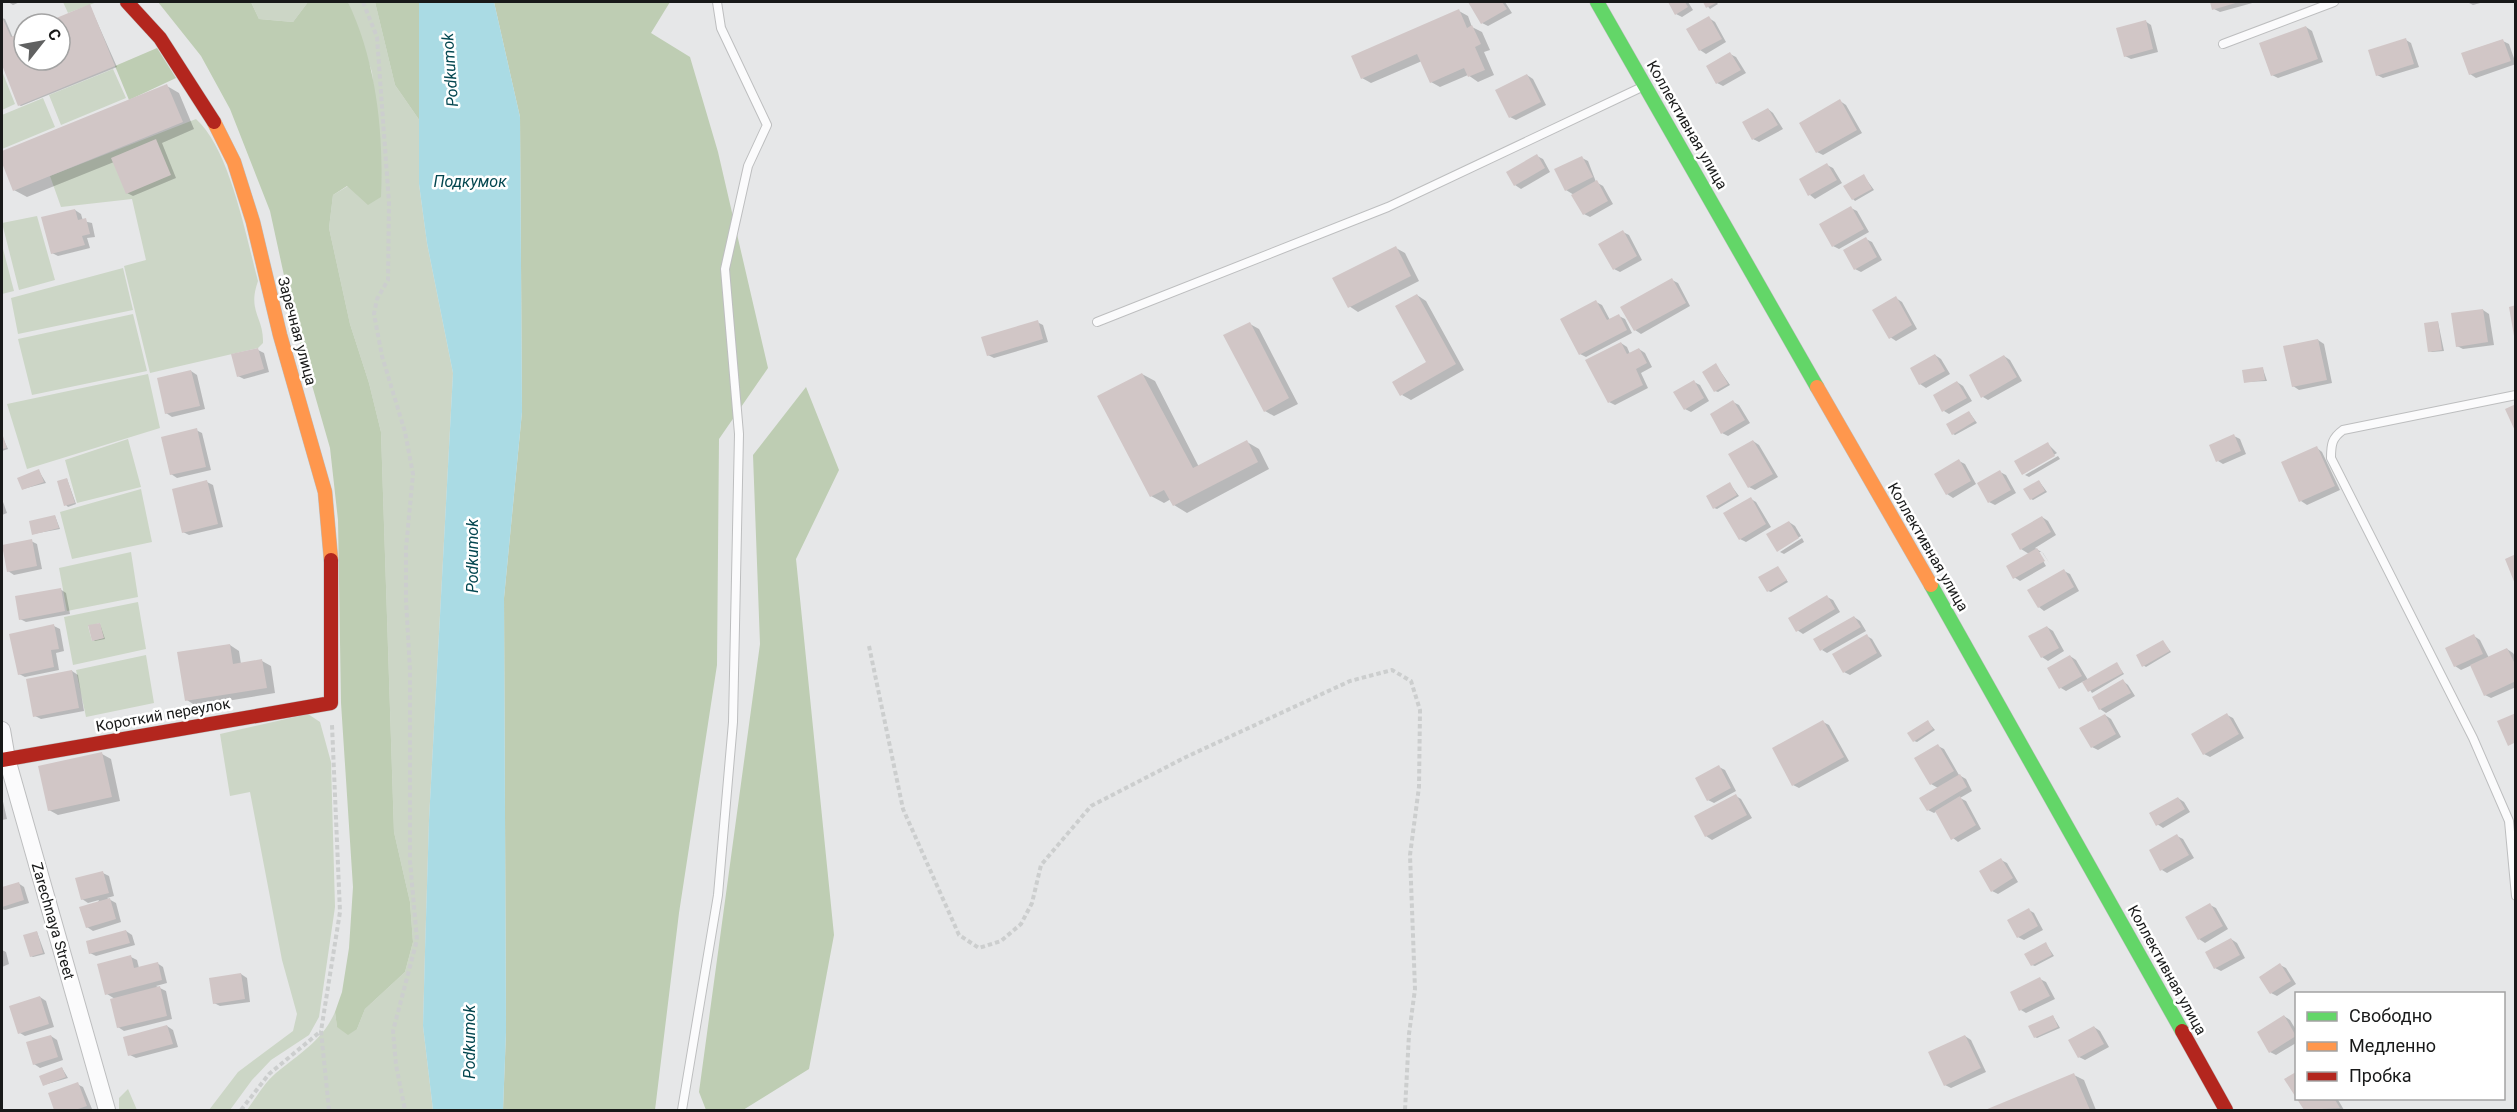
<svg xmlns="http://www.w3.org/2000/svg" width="2517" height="1112" viewBox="0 0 2517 1112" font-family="Roboto,sans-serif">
<rect width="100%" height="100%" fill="#e6e7e8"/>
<path fill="#ccd6c6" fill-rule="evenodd" d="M63,2h34l-29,11z
M251,2h57l-15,20 -34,-3z
M348,2h27l20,83 25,36 -1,63 8,59 26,130 -24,447 -4,131 -2,75 10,84h-186c9,-12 17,-27 29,-37 23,-19 47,-33 59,-61l2,15 20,2 8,-20 40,-37 8,-30 -3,-40 -16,-70 -13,-400 -12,-49 -19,-59 -21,-96 4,-33 15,-9 28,-74 -4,-40z
M113,69l13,29 -65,27 -12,-30z
M2,71l13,33 -13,6z
M43,98l12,29 -53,22v-34z
M196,119c34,30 50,118 62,162 -11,31 6,36 5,62l-5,5 -108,25 -26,-107 22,-6 -14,-61 -71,8 -11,-31z
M37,216l18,64 -36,10 -17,-67z
M2,245l12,46 -12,3z
M123,268l10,42 -115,24 -7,-36z
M133,314l14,57 -115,24 -14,-56z
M148,374l12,54 -133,41 -20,-65z
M128,439l13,48 -64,16 -12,-43z
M141,489l11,53 -80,17 -12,-47z
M131,552l7,45 -71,14 -8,-43z
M138,602l8,47 -73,16 -9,-48zM100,623l3,15 -11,3 -4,-15z
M146,655l8,48 -68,14 -10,-47z
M308,714l12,8 11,40 4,145 -16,110 -10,18 -38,25 -19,20 -22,30h-21l29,-38 55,-41 4,-17 -15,-54 -32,-168 -20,4 -10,-62z
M128,1089l9,21h-18v-12z"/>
<path fill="#becdb3" d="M158,2h93l8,17 34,3 15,-20h40c28,59 36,130 33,195l-13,8 -21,-19 -14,9 -4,33 21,96 19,59 12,49 13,400 16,70 3,40 -8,30 -40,37 -8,20 -9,6 -11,-8 -2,-15 7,-20 7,-44 4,-61 -12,-184 -3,-183 -8,-72 -35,-122 -25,-115 -40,-102 -29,-53z
M375,2h44l1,119 -25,-36z
M494,2h176l-19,31 39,24 28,95 50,216 -49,71 -2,226 -38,248 -24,197h-152l3,-78 -2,-434 18,-186 -2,-295z
M157,48l19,30 -47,22 -14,-34z
M806,387l33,83 -43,89 38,376 -25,134 -66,41h-37l-7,-18 61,-448 -7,-189z"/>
<path fill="#aadbe4" d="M419,2h75l26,115 2,295 -18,186 2,434 -3,78h-70l-10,-84 2,-75 4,-131 24,-447 -26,-130 -8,-59z"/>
<path fill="#0003" d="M8,2h12l-7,3z
M1470,2h35l7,11 -24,13 -6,-3z
M1669,2h19l5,8 -11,7 -6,-3z
M1704,2h12l2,2 -8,5z
M2212,2h44l-36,10 -6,-3z
M2467,2h17l-11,3z
M90,6l27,61 -96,39 -2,-1 -17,-44v-43l3,1 8,19 11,-5v27h36v-36h-14z
M1459,11l9,5 4,11 10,5 8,18 -6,2 10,23 -16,7 -10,-7 -28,12 -9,-5 -9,-21 -51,22 -9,-5z
M1709,18l6,4 11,20 -20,12 -6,-4z
M2145,21l6,4 7,27 -27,7 -6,-3z
M2306,27l6,4 11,31 -45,16 -6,-3z
M2406,40l5,3 8,24 -36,11 -6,-3z
M2503,41l6,3 7,20 -40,14 -6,-4z
M1730,54l6,3 10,16 -23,13 -6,-3z
M1527,75l6,4 13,26 -30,15 -6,-3z
M167,86l12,7 15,36 -32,14 14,35 -43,18 -6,-3 -13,-31 -87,35 -13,-7 -12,-37z
M1840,101l6,4 16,28 -39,22 -6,-3z
M1768,109l5,4 10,16 -24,13 -6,-3z
M1537,156l6,3 7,13 -29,17 -6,-4z
M1582,158l6,3 8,21 7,4 10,18 -23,13 -6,-3 -10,-19 -8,-5z
M1827,165l6,3 9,15 -27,16 -5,-4z
M1864,176l10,14 -19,11 -2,-2z
M1851,208l6,3 12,21 -30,17 -6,-3z
M75,210l6,4 2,7 9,2 3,14 -8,1 3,10 -32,8 -6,-3z
M1623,232l6,3 13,25 -22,12 -6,-3z
M1866,239l6,3 10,18 -21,12 -6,-3z
M1396,248l9,5 14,28 -61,31 -9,-6z
M1672,280l6,3 12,23 -49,28 -6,-4z
M1417,295l9,6 38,69 -53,30 -9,-5 27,-32z
M1896,298l6,4 15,27 -21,12 -6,-4z
M1596,302l6,3 8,15 9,-4 6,3 7,14 -46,24 -6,-3z
M2483,310l6,4 5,31 -31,4 -6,-3z
M1037,322l6,3 5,17 -54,16 -6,-3z
M2438,322l6,29 -12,1 -3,-1z
M1250,324l9,5 39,75 -24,12 -9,-5z
M2318,340l6,4 8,39 -33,7 -6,-4z
M1621,343l6,4 3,7 9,-5 6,4 7,14 -11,6 7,15 -33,17 -6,-3z
M258,350l6,3 5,19 -25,7 -6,-3z
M1935,355l6,4 9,15 -24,14 -6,-4z
M2004,356l6,4 12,21 -34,19 -5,-3z
M1716,365l14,20 -12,7 -3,-1z
M2263,369l4,12 -22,1z
M191,371l6,4 8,34 -33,8 -6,-4z
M1142,374l13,7 44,86 48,-25 12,7 10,20 -82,44 -13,-8 -3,-6 -7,4 -13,-7z
M1694,382l6,3 9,16 -18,11 -6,-3z
M1957,382l6,4 9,15 -23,13 -5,-3z
M1733,402l6,3 11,18 -22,13 -6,-3z
M1969,412l8,11 -22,12 -2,-1z
M196,430l6,3 9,37 -34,8 -6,-4z
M2,436l6,13 -6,2z
M2234,436l6,3 6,15 -23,10 -5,-3z
M1753,441l6,4 19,32 -23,13 -6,-3z
M2048,444l9,9 -34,21 -7,-12z
M2317,448l5,4 18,38 -33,15 -6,-4 -18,-38z
M2058,456l2,3 -31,18 -4,-2z
M1959,461l6,3 11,20 -23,14 -6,-4 -11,-20z
M39,471l7,12 -23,6z
M2000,472l6,3 10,18 -21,12 -6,-3z
M67,479l9,25 -8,3 -2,-2z
M2039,481l8,11 -14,8 -2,-1z
M207,482l6,3 10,42 -34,8 -6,-3z
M1730,484l9,12 -22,13 -3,-1z
M2,499l5,14 -5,2z
M1751,499l5,3 15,25 -25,15 -6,-3z
M55,516l5,13 -27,5z
M2042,517l6,4 8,14 -21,13 8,5 7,11 -8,-12h-4l8,14 -26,15 -6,-4 15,-23 -8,-5z
M1789,522l6,4 6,10 -22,13z
M1802,538l2,4 -20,12 -4,-2z
M31,541l6,3 5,25 -28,6 -6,-4z
M1778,568l10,14 -17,10 -3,-1z
M2064,571l6,3 9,17 -35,20 -5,-4z
M60,589l6,4 4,21 -44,8 -6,-3z
M1827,597l6,3 7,12 -37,22 -6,-4z
M1854,617l6,4 6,10 -39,22 -5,-3z
M100,624l5,15 -10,2 -2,-1z
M54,626l6,3 4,22 -8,2 3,17 -34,7 -6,-3z
M2047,627l6,4 11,20 -16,10 -6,-4z
M1867,636l5,3 10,17 -32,19 -6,-3z
M2474,636l6,4 9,18 18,-9 6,4 3,5v29l-25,11 -6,-3 -13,-30 -11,5 -6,-4 -8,-17z
M2163,642l8,10 -25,15 -3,-2z
M230,645l9,6 2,13 21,-3 9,5 4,27 -79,13 -9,-6z
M2070,656l6,4 12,20 29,-16 7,10 -32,19 -8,-12 -18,10 -5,-3z
M72,671l6,4 6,36 -43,8 -6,-3z
M2123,681l5,4 7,11 -29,17 -6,-4z
M2105,715l6,4 10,18 -23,13 -6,-3z
M2227,715l6,3 11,20 -34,19 -6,-3z
M1823,722l6,3 20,36 -50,27 -6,-3z
M1928,722l7,8 -18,12 -3,-1z
M1938,746l6,3 15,26 7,4 6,12 -12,7 6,3 15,28 -23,13 -5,-4 -16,-27 -3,2 -6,-3 10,-22 -7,-4z
M102,754l9,5 9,42 -62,14 -9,-5z
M1719,767l6,3 11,21 -22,12 -6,-3z
M1736,796l5,3 11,19 -40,22 -6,-4z
M2,797l5,22 -5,1z
M2178,798l6,4 6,10 -27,16 -6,-4z
M2177,836l6,3 11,19 -27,15 -5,-3z
M2001,860l6,3 11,19 -20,12 -6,-3z
M103,873l6,3 5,20 -7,2 9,5 5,19 -28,9 -6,-4 12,-27 -11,3 -6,-4z
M18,883l6,4 5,16 -24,7 -3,-1v-20z
M2210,905l6,3 12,21 -23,14 -6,-4z
M2029,910l5,3 9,17 -19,10 -6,-3z
M126,931l6,4 3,10 -39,11 -6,-3z
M37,932l8,22 -12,3 -2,-1z
M2231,939l6,4 8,15 -24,13 -6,-3z
M2046,944l8,12 -19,10 -3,-1z
M2,950l4,2 3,12 -7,3z
M131,957l6,3 2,8 18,-5 6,4 4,16 -11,3 10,5 6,28 -48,12 -6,-4 -3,-28 -8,-5z
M2280,965l6,3 10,16 -19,12 -6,-3z
M241,974l6,4 3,24 -30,4 -6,-3z
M2040,979l6,3 9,17 -29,14 -5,-3z
M40,997l6,4 8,26 -29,9 -5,-3z
M2053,1016l7,12 -23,10 -2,-1z
M2284,1016l6,4 6,10v13l-20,12 -6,-3z
M167,1026l6,4 5,17 -42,11 -6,-3z
M2094,1027l6,4 9,16 -24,13 -6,-3z
M51,1036l6,4 6,20 -23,8 -6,-4z
M1965,1036l6,4 15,32 -35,16 -6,-3z
M62,1068l6,10 -24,7z
M2074,1075l10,5 12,30h-107z
M77,1084l6,3 9,22 -37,1 -6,-16z
M2298,1098h39l7,12h-39z"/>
<path fill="#d1c6c6" d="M1468,2h34l5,7 -26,15z
M1668,2h17l3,5 -13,8z
M1703,2h15l-12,6z
M2210,2h29l-27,8z
M90,4l25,62 -97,40 -16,-41v-48l9,20 13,-6v29h36v-36h-18z
M1459,9l8,19 5,-3 9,19 -6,3 10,23 -17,7 -4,-9 -34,15 -13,-29 -56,25 -10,-23z
M1709,16l13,23 -23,12 -13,-22z
M2146,20l7,29 -29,8 -8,-29z
M2306,26l12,33 -47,17 -12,-33z
M2406,38l8,26 -38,12 -8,-26z
M2503,39l8,22 -42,14 -8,-22z
M1730,52l11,18 -25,14 -10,-18z
M1527,74l14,28 -32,16 -14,-28z
M167,84l16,38 -170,69 -11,-28v-12z
M1840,99l17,31 -41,23 -17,-30z
M1768,108l10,17 -26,15 -10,-18z
M156,139l15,36 -45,19 -15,-36z
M1537,154l8,14 -31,18 -8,-14z
M1582,156l11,21 -28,14 -11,-22z
M1827,163l10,17 -29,16 -9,-17z
M1864,174l8,15 -20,11 -9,-14z
M1597,180l11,21 -25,14 -12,-20z
M1851,206l13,23 -32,18 -13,-23z
M75,209l3,11 8,-2 4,16 -8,2 3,9 -34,9 -10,-37z
M1623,230l14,26 -24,14 -15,-26z
M1866,237l11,20 -23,13 -11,-20z
M1396,246l15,30 -63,32 -16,-30z
M1672,278l14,25 -52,28 -14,-24z
M1417,294l39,70 -56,32 -8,-14 34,-20 -31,-56z
M1896,296l16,29 -23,14 -17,-29z
M1596,300l11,20 12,-6 8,16 -48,25 -19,-36z
M2516,305v31h-2l-5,-29z
M2483,309l5,33 -32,5 -5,-34z
M1038,320l5,19 -56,17 -6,-19z
M2438,321l4,29 -14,2 -4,-29z
M1250,322l39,76 -25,14 -41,-77z
M2318,339l9,41 -35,7 -9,-41z
M1621,342l6,12 12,-6 8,15 -11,6 7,16 -35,18 -23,-43z
M258,348l6,21 -27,8 -6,-23z
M1935,354l10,17 -26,14 -9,-17z
M2004,355l13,22 -36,21 -12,-23z
M1716,363l12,21 -14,8 -12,-20z
M2263,367l2,13 -21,3 -2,-13z
M191,370l9,36 -35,8 -8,-36z
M1142,373l51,95 54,-28 11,22 -85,44 -9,-16 -14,7 -53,-101z
M1694,380l10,18 -20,12 -11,-18z
M1957,381l10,17 -25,14 -9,-17z
M1733,400l12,20 -24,14 -11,-20z
M2516,404v29l-11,-24z
M1969,411l6,10 -23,14 -6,-11z
M197,428l9,39 -36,8 -9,-38z
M2,433l5,15 -5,1z
M2234,434l7,17 -25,11 -7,-17z
M1753,440l20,34 -25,14 -20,-34z
M2048,442l7,14 -33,19 -8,-14z
M2317,446l18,40 -36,16 -18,-40z
M1959,459l12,22 -25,14 -12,-21z
M39,469l5,13 -22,8 -5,-12z
M2000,470l11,20 -23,13 -11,-20z
M67,478l8,25 -11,3 -7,-25z
M207,480l11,44 -36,9 -10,-44z
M2039,480l6,11 -15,9 -7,-11z
M1730,482l7,13 -24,14 -7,-13z
M1751,497l15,27 -27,16 -16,-27z
M55,515l4,13 -27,7 -3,-14z
M2042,516l9,16 -31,18 -9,-16z
M1789,521l10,17 -22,14 -11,-18z
M32,539l5,27 -30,6 -5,-27z
M2037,548l8,13 -32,18 -7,-13z
M2516,554v30h-1l-10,-25z
M1778,566l9,14 -20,12 -9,-15z
M2064,569l10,18 -36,21 -11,-18z
M61,588l4,23 -46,9 -4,-24z
M1827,595l8,14 -39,23 -8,-14z
M1854,616l7,11 -41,24 -7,-12z
M100,623l4,15 -12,3 -4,-16z
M54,624l5,25 -8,1 3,17 -36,8 -9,-41z
M2047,626l12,22 -18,10 -13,-22z
M1867,634l10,19 -34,20 -11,-19z
M2474,634l9,20 -29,13 -9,-19z
M2163,640l7,11 -28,16 -6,-12z
M230,644l3,20 29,-5 5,29 -82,13 -8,-49z
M2507,648l9,18v15l-32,15 -14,-31z
M2070,655l12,21 -23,13 -12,-21z
M2117,662l6,11 -35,19 -6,-10z
M72,670l7,38 -46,9 -7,-38z
M2123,679l8,14 -32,17 -7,-13z
M2227,713l12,21 -36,21 -12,-21z
M2516,713v29l-8,4 -11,-25z
M2105,714l11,20 -25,14 -12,-20z
M1823,720l21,37 -52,29 -20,-38z
M1928,720l5,9 -20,13 -6,-9z
M1938,744l16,27 -24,14 -16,-27z
M102,752l10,45 -64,14 -10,-45z
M1719,765l12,23 -24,13 -12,-23z
M1960,774l7,13 -40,24 -8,-13z
M1736,794l11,21 -42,22 -11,-21z
M1960,796l16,29 -25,15 -16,-29z
M2178,797l7,12 -29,17 -7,-13z
M2177,834l12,21 -29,16 -11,-21z
M2001,858l12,20 -22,14 -12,-21z
M103,871l6,22 -28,7 -6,-22z
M19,882l5,18 -22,7v-20z
M110,898l6,21 -30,9 -7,-21z
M2210,903l13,23 -25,14 -13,-23z
M2029,908l9,18 -21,12 -10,-18z
M126,930l4,13 -41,11 -3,-13z
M37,931l6,22 -13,4 -7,-22z
M2231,938l9,17 -26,14 -9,-17z
M2046,942l6,13 -21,11 -7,-12z
M131,955l3,13 24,-6 4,18 -57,15 -8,-31z
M2280,963l11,18 -21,13 -11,-17z
M241,973l4,26 -32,5 -4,-26z
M2040,977l10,19 -31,15 -9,-19z
M160,986l7,30 -50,12 -7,-29z
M40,996l9,28 -31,10 -9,-28z
M2053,1015l5,12 -24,11 -6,-12z
M2284,1015l12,21 -27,17 -12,-21z
M167,1025l6,19 -45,12 -5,-19z
M2094,1026l10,18 -26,14 -10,-18z
M51,1035l7,22 -25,8 -7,-23z
M1965,1035l16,33 -37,18 -16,-34z
M62,1067l4,10 -23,9 -4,-10z
M2296,1072v26h38l6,10 -36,2 -20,-31z
M2074,1073l16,37h-105z
M78,1082l9,24 -12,4h-21l-6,-17z"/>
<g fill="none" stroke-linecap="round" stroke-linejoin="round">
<defs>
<path id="lane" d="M2223,44l111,-42
M1097,322l291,-115 254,-120
M2516,395l-173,35c-11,8 -12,14 -12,28l142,280 36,83 7,75
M682,1110l36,-215 15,-173 6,-288 -14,-165 23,-103 19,-41 -46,-97 -4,-26"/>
<path id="street" d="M2,730l5,29 100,351"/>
<path id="fast" d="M1597,2l220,385
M1931,585l251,446"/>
<path id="slow" d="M214,122l20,40 19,60 27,113 45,157 6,68
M1817,387l114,198"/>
<path id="jam" d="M127,2l33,36 54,84
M2,760l329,-57v-143
M2182,1031l44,79"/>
</defs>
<use href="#lane" stroke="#bdbebf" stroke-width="10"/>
<use href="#street" stroke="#bdbebf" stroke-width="18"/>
<use href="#fast" stroke="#bdbebf" stroke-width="15"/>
<use href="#slow" stroke="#bdbebf" stroke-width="15"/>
<use href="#jam" stroke="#bdbebf" stroke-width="15"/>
<path stroke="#cccece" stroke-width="4" stroke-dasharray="4.5 3" stroke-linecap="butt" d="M363,2l14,35 12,166 -1,77 -11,19 -3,15 8,42 23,76 8,42 -7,74v52l4,70v191l7,79 -24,91 3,34 9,45
M869,646l34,163 56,126 20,13 22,-7 20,-17 11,-21 9,-38 50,-59 95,-49 164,-76 42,-11 19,11 9,29 -1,77 -9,68 5,134 -6,45 -4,76
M241,1110l28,-36 52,-43
M329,1110l-8,-79 19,-119 -8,-187"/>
<use href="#lane" stroke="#fbfbfc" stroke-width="8"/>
<use href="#street" stroke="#fbfbfc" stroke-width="16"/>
<use href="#fast" stroke="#63d668" stroke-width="14"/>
<use href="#slow" stroke="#ff974d" stroke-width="14"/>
<use href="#jam" stroke="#b3261e" stroke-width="14"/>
</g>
<g text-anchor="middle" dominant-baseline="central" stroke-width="5" stroke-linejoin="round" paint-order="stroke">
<g font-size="15" fill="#181919" stroke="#fff">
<text transform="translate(1687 125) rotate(60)">Коллективная улица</text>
<text transform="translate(297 331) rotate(75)">Заречная улица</text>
<text transform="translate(1928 547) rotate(60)">Коллективная улица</text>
<text transform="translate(163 715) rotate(-10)">Короткий переулок</text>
<text transform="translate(53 921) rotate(74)">Zarechnaya Street</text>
<text transform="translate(2167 970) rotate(61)">Коллективная улица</text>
</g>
<g font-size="16" font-style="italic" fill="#044750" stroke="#fff">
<text transform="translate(450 70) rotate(-94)">Podkumok</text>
<text x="470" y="181">Подкумок</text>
<text transform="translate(472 556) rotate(-90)">Podkumok</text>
<text transform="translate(469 1042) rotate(-90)">Podkumok</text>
</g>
</g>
<rect width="2517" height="1112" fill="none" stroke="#181919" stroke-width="6"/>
<rect x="2295" y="992" width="210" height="108" fill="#ffffff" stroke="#a3a3a3" stroke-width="1.5"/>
<rect x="2307" y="1012" width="30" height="9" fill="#63d668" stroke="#a3a3a3" stroke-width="1.5"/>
<text x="2349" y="1022" font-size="18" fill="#181919">Свободно</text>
<rect x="2307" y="1042" width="30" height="9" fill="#ff974d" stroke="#a3a3a3" stroke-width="1.5"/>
<text x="2349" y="1052" font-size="18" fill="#181919">Медленно</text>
<rect x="2307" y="1072" width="30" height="9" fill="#b3261e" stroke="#a3a3a3" stroke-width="1.5"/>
<text x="2349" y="1082" font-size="18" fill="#181919">Пробка</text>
<g transform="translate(42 42) rotate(59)"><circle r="28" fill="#ffffff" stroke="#a3a3a3" stroke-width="1.5"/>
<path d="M0-4.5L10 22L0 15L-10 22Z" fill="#606161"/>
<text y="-9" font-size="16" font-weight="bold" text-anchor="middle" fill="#181919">С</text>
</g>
</svg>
